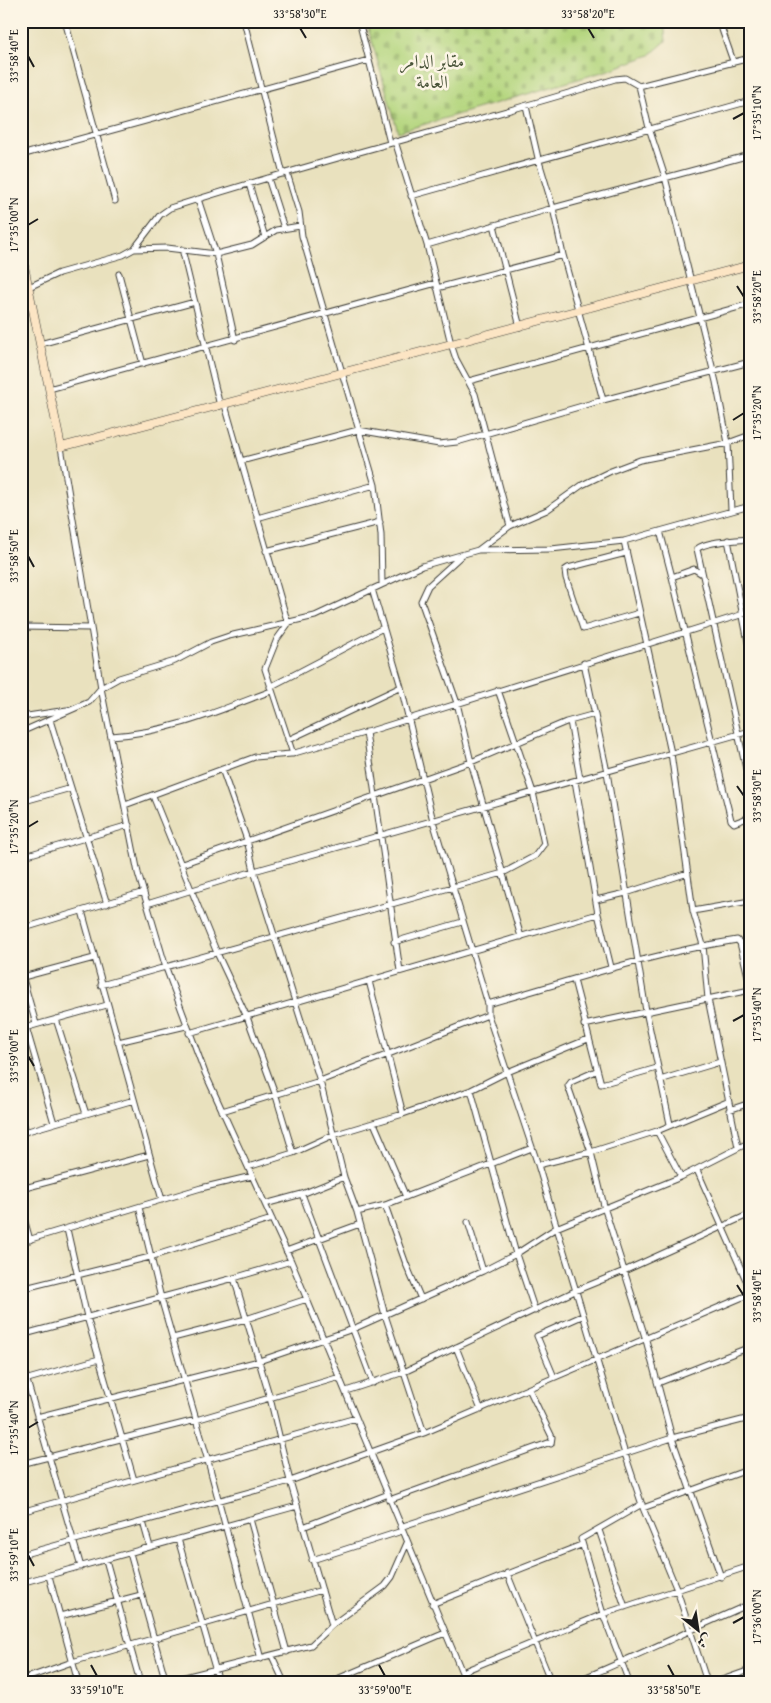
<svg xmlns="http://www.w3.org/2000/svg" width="771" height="1703" viewBox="0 0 771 1703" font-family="'Gentium Book Plus',Amiri,serif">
<defs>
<pattern id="cemetery-stones" width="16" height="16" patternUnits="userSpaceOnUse" patternTransform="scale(1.25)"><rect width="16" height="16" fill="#b3d57d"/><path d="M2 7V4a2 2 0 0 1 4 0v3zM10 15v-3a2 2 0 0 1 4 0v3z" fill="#99b66b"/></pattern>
</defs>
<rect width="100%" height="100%" fill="#fcf5e5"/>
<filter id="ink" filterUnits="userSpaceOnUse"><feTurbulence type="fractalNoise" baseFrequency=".02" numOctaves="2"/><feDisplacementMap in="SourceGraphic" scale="10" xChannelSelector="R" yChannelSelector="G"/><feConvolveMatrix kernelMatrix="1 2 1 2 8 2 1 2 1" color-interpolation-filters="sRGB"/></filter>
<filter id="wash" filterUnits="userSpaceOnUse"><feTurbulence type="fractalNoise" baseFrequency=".0096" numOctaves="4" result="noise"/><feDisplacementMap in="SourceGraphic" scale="20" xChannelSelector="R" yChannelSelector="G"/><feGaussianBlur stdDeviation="1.12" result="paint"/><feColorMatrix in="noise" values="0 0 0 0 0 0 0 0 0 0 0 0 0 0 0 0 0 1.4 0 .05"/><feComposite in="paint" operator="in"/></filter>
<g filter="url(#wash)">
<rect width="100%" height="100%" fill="#e9e1be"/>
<path fill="url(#cemetery-stones)" stroke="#68784c" d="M366,21h298l2,20 -16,14 -41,15 -211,62z"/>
</g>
<g filter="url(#ink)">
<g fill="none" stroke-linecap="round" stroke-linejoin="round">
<defs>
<path id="street" d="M65,21l50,180
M244,21l39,153
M359,21l31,122
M719,21l14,40
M639,86l111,-28
M526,106l12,52 15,50 10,47 40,145
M395,141l32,104 24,99 5,15 19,35 35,132
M21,155l348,-95
M287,173l12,39 3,24 73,249 6,50 1,49
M268,178l16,50
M249,184l16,53
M411,196l339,-95
M198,199l18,55 19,86
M494,225l26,102
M427,245l126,-37 197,-53
M134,249l33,-1 49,6 36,-9 24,-15 24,-4
M182,249l38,157
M119,274l24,90
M29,287l30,-14 64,-18 11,-6 26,-34 10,-7c147,-48 298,-83 445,-129l10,-1 14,8 10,42 16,49 51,205 12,61 3,67
M437,288l126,-33
M21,309l11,-3
M40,344l155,-42
M469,381l281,-77
M49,389l387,-106
M225,405l63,219 -11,15 -12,30 28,85
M61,447l40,241 37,185 28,95 39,105 86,188 175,421
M241,461l117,-31 81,14 18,-2 146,-42 147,-38
M257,518l118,-33
M660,531l12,46
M750,539c-13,1 -45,2 -53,10l53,238
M728,540l22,112
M624,541l47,212 22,158 10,34 5,54 30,148
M478,550l73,-1 73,-8 126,-35
M266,551l114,-29
M626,553l-58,15 -3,2 1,8 17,51 56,-16
M461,556l-33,30 -7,15 36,102 14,59 50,175
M702,574l-8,-5 -22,8 59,243 3,3 16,-6
M372,589l29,98 32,134 55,183v11l50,150 87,289 18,54 34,82 30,92
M21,627l70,1
M584,663l23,109 39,239 24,113
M270,687l113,-59
M21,717l46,-7
M50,720l57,184
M570,721l10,58
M21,732l68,-30 12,-14 18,-10 56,-17 36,-19 18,-6 86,-20 107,-50 56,-16 32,-24 37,-16 35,-25 29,-14 29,-11 88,-17 22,-8
M366,732l34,239
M111,736c57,-3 107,-25 160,-45
M288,740l113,-53
M222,769l25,71 7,31 66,210 24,96 13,35 28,103 39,118
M575,781l23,133 13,53
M153,796l64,157 30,64 29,79 17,57
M21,802l50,-14
M125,805l130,-48 36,-3 73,-21 386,-121
M21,857l108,-32
M182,864l289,-102 95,-40 29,-8
M596,900l30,-7 62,-20
M147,904l107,-33 496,-140
M82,911l80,289
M693,911l57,-10
M21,929l123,-37
M394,942l68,-20
M21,972l15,52
M23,977l71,-19
M574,980l27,104 56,-16
M369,981l34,133
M101,985l402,-112 32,-17 9,-12 -11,-52 -35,-102
M488,1004c82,-23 164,-51 249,-64l3,3 10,42
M56,1019l30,95
M584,1025l166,-35
M26,1027l28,96
M21,1029l86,-24
M189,1033l409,-119
M118,1042l68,-16
M596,1071l-25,11 -3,4 23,66 14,58 41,130 26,98 49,139
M660,1080l60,-18
M471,1090l45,164 19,57
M729,1110l21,-7
M222,1111l98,-30 168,-66
M21,1115l5,17
M374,1123l32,74
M657,1131l24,46
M21,1133l113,-33
M538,1165l53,-13 66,-21 70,-29
M248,1167l45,-14 40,-18 70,-21 68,-24 34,-17 83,-34
M697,1170l53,119
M21,1189l128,-34
M302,1194l71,189
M265,1204l37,-10 42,-17
M385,1205l21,59 15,35
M139,1207l22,91 47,163 53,198
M21,1208l9,32
M357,1212l28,-7 147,-57
M468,1222l15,49
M67,1229l20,88 47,163
M21,1242l180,-54 51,-12
M286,1251l74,-27
M234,1278l36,120 20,83 42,144
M21,1289l129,-32 122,-38
M21,1335l213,-57 57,-17
M173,1338l73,-19 61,-20
M456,1347l25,63
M21,1360l60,207
M554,1377l-17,-41 45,-20
M21,1381l78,-22
M658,1383l92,-36
M346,1391l58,-19 171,-81 49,-20 126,-57
M750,1409v5
M37,1417l222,-56 94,-32 130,-58 33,-17 40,-26 125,-51 69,-35
M21,1464l175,-44 144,-43
M389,1500l159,-57 3,1 1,-7 -23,-48
M643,1508l107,-39
M21,1512l335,-94
M250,1519l37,133
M143,1522l7,25
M303,1527l83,-32
M400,1527l272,-89 78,-20
M599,1530l26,77
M178,1539l41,143
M130,1553l36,129
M21,1555l269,-74 134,-48 326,-139
M106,1560l34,122
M312,1560l90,-29
M507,1573l44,109
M49,1576l29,106
M21,1583l276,-77
M432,1604l149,-59
M60,1616l81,-21
M272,1656l12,26
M21,1667l4,14
M462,1672l141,-58 147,-48
M21,1680l51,-18 250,-72
M165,1682l146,-37 21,-20 53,-39 7,-9 15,-34
M330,1682l115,-49
M574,1682c60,-24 117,-53 176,-78
M629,1682l-26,-68 -22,-75 61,-35
M716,1682l34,-12"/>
<path id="secondary" d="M21,251l40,196 689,-182"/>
</defs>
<use href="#street" stroke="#3b3a34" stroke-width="7"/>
<use href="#secondary" stroke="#3b3a34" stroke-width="9"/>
<use href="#street" stroke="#fff" stroke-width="5"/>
<use href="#secondary" stroke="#fce5c4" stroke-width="8"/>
</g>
</g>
<path fill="none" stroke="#1c1c1c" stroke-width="2" d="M300,28l6,10M588,28l6,10M28,56l6,11M733,119l11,-6M28,225l10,-6M737,286l7,11M733,420l11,-7M28,556l6,11M737,786l7,10M28,827l10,-6M733,1021l11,-6M28,1056l6,10M737,1285l7,11M28,1428l10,-6M28,1555l6,11M733,1623l11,-6M91,1665l6,11M379,1665l6,11M668,1665l6,11"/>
<g text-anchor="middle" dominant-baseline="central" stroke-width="5" stroke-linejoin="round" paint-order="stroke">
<g font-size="18" fill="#495439" stroke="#fcf5e5">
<text x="432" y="60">مقابر الدامر<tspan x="432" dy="21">العامة</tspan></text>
</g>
</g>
<rect width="771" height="1703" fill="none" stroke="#fcf5e5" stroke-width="55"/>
<g transform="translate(698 1630) rotate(150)" stroke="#fcf5e5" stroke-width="4" paint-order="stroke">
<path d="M0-4L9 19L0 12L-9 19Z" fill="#1c1c1c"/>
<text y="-8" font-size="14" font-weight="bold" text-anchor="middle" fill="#1c1c1c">ش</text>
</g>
<rect x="28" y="28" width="716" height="1648" fill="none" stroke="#1c1c1c" stroke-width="2"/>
<g font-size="12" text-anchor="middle" fill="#1c1c1c">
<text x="300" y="18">33°58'30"E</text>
<text x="588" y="18">33°58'20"E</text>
<text transform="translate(14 56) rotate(-90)" y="4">33°58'40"E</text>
<text transform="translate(757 113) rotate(-90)" y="4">17°35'10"N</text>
<text transform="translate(14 225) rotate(-90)" y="4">17°35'00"N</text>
<text transform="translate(757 297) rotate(-90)" y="4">33°58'20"E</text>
<text transform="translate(757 413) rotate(-90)" y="4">17°35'20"N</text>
<text transform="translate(14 556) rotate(-90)" y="4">33°58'50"E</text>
<text transform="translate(757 796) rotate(-90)" y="4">33°58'30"E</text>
<text transform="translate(14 827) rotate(-90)" y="4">17°35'20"N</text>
<text transform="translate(757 1015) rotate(-90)" y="4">17°35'40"N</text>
<text transform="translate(14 1056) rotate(-90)" y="4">33°59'00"E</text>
<text transform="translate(757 1296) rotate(-90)" y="4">33°58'40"E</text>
<text transform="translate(14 1428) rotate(-90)" y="4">17°35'40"N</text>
<text transform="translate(14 1555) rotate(-90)" y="4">33°59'10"E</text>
<text transform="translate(757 1617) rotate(-90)" y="4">17°36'00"N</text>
<text x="97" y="1694">33°59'10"E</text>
<text x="385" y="1694">33°59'00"E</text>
<text x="674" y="1694">33°58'50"E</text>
</g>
</svg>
